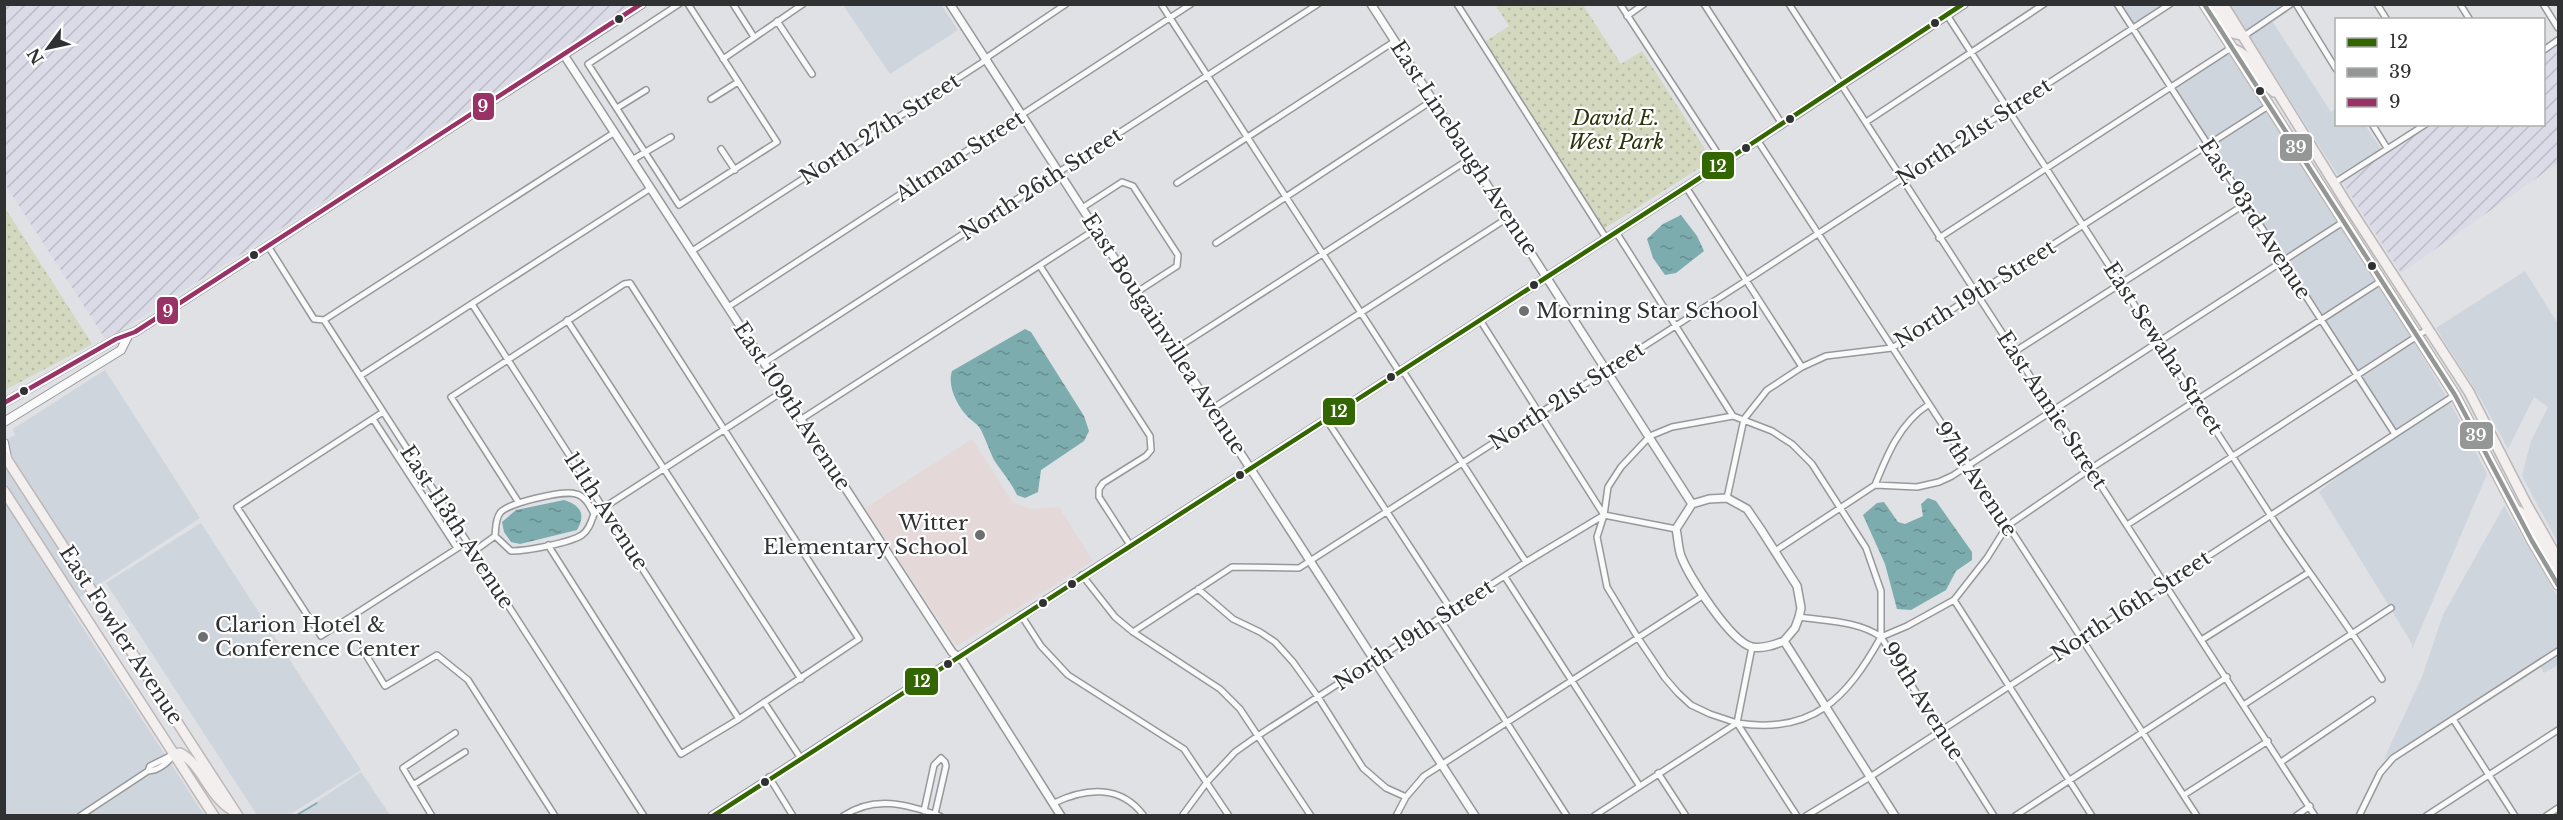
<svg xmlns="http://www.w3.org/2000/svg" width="2563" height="820" viewBox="0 0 2563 820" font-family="'Libre Baskerville',serif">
<defs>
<pattern id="industrial-furrows" width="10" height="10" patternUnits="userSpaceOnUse" patternTransform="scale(1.5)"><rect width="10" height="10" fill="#dbdae7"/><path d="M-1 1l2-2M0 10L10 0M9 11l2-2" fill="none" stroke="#bcbcc7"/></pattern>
<pattern id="grass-dots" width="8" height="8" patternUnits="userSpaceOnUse" patternTransform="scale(1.5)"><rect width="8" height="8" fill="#d3d8bf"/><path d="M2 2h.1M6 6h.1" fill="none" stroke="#b5baa5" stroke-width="1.8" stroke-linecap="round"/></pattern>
<pattern id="water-ripples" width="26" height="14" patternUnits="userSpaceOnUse" patternTransform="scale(1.5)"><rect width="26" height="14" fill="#7dacaf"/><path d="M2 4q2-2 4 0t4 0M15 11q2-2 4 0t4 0" fill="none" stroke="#678d8f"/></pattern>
</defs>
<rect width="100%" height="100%" fill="#dfe1e4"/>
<path fill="#ced5dc" d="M843,5h98l17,25 -68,44z
M2121,5h44l-32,19z
M2229,5h53l-36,26z
M2272,21l59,91 5,-4v16l29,1 16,24 -43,26 -89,-139z
M2230,52l35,52 -57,37 -33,-54z
M2268,109l71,112 -56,36 -72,-111z
M2342,226l34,55 -54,33 -35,-53z
M2525,271l33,53v219l-36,-67 9,-35 17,-34 -14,-10 -26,52 -27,-50 -45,-71z
M2379,286l32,51 -53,35 -33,-53z
M2414,342l32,54 -50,33 -34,-52z
M105,370l95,148 -132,87 136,210h-199l-1,-374 11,-6 -2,-6z
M2450,402l37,72 -75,175v-5l-20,-33 3,-3 -3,-4 -3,2 -70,-114 31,-25z
M2504,506l54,91v50l-174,112 38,-82 21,-62z
M201,523l160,247 -72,45h-32l-151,-232z
M2558,654v11l-14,8 -4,-7z
M361,772l29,43h-93z"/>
<path fill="url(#industrial-furrows)" d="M5,4h627v1l-526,335 -101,-156z
M2558,43v120l-157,110 -60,-93 90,-55 113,-1v-71z"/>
<path fill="#e5d8d8" d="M972,439l41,64 18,6 28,-2 34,54 -137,85 -91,-138z"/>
<path fill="url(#grass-dots)" d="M1498,5h85l38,59 21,-13 70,109 -110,70 -119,-187 26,-17 -13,-20z
M5,208l87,136 -87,46h-1z"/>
<path fill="url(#water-ripples)" d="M1681,215l16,21 7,15 -28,22 -11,2 -12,-17 -6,-19 16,-15z
M1025,329l6,3 53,84 5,15 -5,10 -43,29 -3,22 -13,6 -8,-3c-6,-13 -15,-23 -23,-35 -5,-10 -8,-20 -13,-30 -3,-6 -8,-8 -13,-13 -11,-11 -21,-31 -16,-46z
M1928,498l8,3 36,51v8l-16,11 -10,19 -35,20 -14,-1 -12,-45 -22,-49 14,-12 7,-1 14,20 7,2 18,-8 -2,-12z
M564,500c17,5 22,15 13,30l-57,14 -9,-2 -7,-10 -2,-10 14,-12z"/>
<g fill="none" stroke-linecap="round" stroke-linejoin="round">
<path stroke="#7dacaf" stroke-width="1.5" d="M295,816l22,-13"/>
<defs>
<path id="minor" d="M679,4l-91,60 91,141 98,-63 -89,-138
M733,4l21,33
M1161,4l239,369
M1457,4l149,234
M1620,4l104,159
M1704,4l78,120
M1789,4l526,812
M2117,4l278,430
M2296,4l40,65
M2377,4l10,16
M2460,4l10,16
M2543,4l15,24
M1947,15l324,501c36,55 76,107 111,163
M1627,16l17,-12
M777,21l35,53
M2244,36l47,-32
M2544,50l14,-10
M723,59l80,-55
M711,99l27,-17
M617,108l29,-18
M1866,122l178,-118
M2372,124l15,24
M1758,141l439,675
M721,149l14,21
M632,160l39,-23
M1177,183l218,-142
M2334,183l92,-59
M1686,187l116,180
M1082,208l40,-26 11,4 45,69 -1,11 -40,26
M1616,232l117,184
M1939,238l292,-190
M1216,243l217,-143
M268,246l46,73 10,1
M692,251l294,-191 3,-4 77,-52
M1040,266l110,170 1,14 -5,6 -43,27 -4,6v8l31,48
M472,304l267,415
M728,307l463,-303
M324,320l320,496
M324,320l291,-188
M567,320l234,359
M1480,320l124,195 -7,22 10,50 31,51 27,40 13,15 13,12 19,9 27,9 60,93
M1174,350l297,-192
M2014,352l231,-148
M764,363l554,-359
M1403,371l123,191
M360,376l291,-188
M1213,408l296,-191
M383,412l-146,95 84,129 146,-94
M373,419l84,129
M1326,419l126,192
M800,420l296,-191
M1875,485c12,-30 25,-62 53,-80
M1727,498l17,-79 23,-29 35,-23 24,-11 66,-8 378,-243
M519,503l-68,-106 173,-113 6,-1 229,356 -120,80 -58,35 -133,-209
M1604,515l4,-28 13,-20 29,-31 22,-9 61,-11 39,15 20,13 20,20 54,84 15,43v46l113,179
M2127,525l301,-196
M495,536l16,15c16,0 58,-8 71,-16 7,-5 9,-13 12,-21l188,-122
M1775,551l100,-66 42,2 22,-5 13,-6 391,-254
M473,552l22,-16c1,-8 0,-16 5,-23 7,-10 64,-23 76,-19 9,2 14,12 18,20
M1082,575l33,42 18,15 87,57 20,20 71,107
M1505,577l134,208
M1198,589l35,30 27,13 15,10 18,20 25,35 45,71 23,20 20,9
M1954,600l138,216
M1021,615l20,31 27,29 116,74 45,67
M1799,617c27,4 60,4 82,20
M1440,619l127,197
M1133,632l99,-65 67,1 448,-288 423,-276
M1881,637l26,-11 47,-26 33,-42 20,-32 83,-57 291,-188
M2203,639l105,-66
M363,650l22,36 52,-31 31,25 87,136
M764,702l36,55
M2245,704l146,-96
M2453,719l62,97
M1737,723l15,-76
M2281,762l91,-62
M148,771c10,0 21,-9 26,-17
M1658,773l28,43
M769,777l24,39
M413,785l52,-33
M2184,795l84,-54
M1054,803c31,-15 67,-19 90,13
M924,811l10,-46 7,-7 4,4 1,4 -11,48
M80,816l68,-45 2,-5 24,-12
M432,816l-29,-48 52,-35
M843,816c32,-21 63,-12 97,0
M1182,816l25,-34 28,-30 24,-17 267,-173 78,-47 72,14
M1396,816l10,-19 18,-21 280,-181
M1594,816l143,-93c76,12 110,-25 144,-86
M1806,816l64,-39 585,-382
M2015,816l212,-139
M2296,816l14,-10
M2359,816l21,-43 13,-15 165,-107
M2426,816l132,-86
M2546,816l12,-8"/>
<path id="tertiary" d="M950,4l525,812
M1371,4l321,500
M564,55l388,597 11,9 98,155
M1692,504l17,-5 18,-1 20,11 13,19 37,58 4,22 -2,9 -4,11 -11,13
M1692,504l-16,25c2,8 2,19 5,27 8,21 50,86 71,91 11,2 22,-2 32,-6
M1784,641l111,175
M712,816l974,-629 278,-183"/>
<path id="secondary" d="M4,403l112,-64 19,-7 507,-328
M4,422l117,-72 7,-14
M4,443l3,15"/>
<path id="primary" d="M2204,4l251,391 77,146 26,44
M2213,4l20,29 11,3
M2223,4l124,200 122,188 58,113 31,54
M2231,48c22,6 26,31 43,44
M4,455l234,361
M4,491l210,325
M2519,511l7,6 32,54
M174,754l6,-1c22,11 29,44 52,57"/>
</defs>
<use href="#minor" stroke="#97989b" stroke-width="8"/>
<use href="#tertiary" stroke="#97989b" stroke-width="10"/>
<use href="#secondary" stroke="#97989b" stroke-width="10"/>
<use href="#primary" stroke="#bdb7b7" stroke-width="12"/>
<use href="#minor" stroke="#fafafb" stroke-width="5"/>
<use href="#tertiary" stroke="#fafafb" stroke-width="7"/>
<use href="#secondary" stroke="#fafafb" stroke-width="8"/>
<use href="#primary" stroke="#f3efef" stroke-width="9"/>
<defs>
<path id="bus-1" d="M713,816l973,-629 277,-183"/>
<path id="bus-2" d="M2204,4l251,391 77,146 26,44"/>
<path id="bus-3" d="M4,403l112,-64 19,-7 506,-328"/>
</defs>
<use href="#bus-1" stroke="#fff" stroke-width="9"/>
<use href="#bus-2" stroke="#fff" stroke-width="9"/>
<use href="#bus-3" stroke="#fff" stroke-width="9"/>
<use href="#bus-1" stroke="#360" stroke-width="4.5"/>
<use href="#bus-2" stroke="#959696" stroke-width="4.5"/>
<use href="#bus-3" stroke="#936" stroke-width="4.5"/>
</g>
<g fill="#2f3133" stroke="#fff" stroke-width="2">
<circle cx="619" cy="19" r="5"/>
<circle cx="1935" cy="23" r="5"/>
<circle cx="2260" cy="91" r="5"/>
<circle cx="1790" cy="119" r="5"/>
<circle cx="1746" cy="148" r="5"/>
<circle cx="254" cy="255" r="5"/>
<circle cx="2372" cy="266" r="5"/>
<circle cx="1534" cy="285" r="5"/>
<circle cx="1391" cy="377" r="5"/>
<circle cx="24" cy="391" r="5"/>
<circle cx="1240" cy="475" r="5"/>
<circle cx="1072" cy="584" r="5"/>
<circle cx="1043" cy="603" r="5"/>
<circle cx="948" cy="664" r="5"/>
<circle cx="765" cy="782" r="5"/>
</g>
<g fill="#6d6f71" stroke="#fff" stroke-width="2">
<circle cx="1524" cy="311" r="6"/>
<circle cx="980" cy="535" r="6"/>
<circle cx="203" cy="637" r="6"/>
</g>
<g text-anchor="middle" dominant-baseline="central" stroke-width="4.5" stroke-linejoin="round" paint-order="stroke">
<g font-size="21" font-style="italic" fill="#30340b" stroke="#fff">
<text x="1616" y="118">David E.<tspan x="1616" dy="24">West Park</tspan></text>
</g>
<g font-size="21" fill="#2f3133" stroke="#fff">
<text transform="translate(880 129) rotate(-33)">North 27th Street</text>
<text transform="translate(1974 132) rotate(-33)">North 21st Street</text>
<text transform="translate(1464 148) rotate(57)">East Linebaugh Avenue</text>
<text transform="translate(960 156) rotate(-33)">Altman Street</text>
<text transform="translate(1041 184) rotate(-33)">North 26th Street</text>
<text transform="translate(2255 219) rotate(57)">East 93rd Avenue</text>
<text transform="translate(1975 294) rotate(-32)">North 19th Street</text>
<text transform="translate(1164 334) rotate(57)">East Bougainvillea Avenue</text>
<text transform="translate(2163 348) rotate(57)">East Sewaha Street</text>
<text transform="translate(1567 396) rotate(-33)">North 21st Street</text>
<text transform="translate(792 406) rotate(57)">East 109th Avenue</text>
<text transform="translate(2052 410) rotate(57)">East Annie Street</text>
<text transform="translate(1976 479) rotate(57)">97th Avenue</text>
<text transform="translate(606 511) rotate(57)">111th Avenue</text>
<text transform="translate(457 527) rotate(57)">East 113th Avenue</text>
<text transform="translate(2131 606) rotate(-33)">North 16th Street</text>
<text transform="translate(121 635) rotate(57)">East Fowler Avenue</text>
<text transform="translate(1414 635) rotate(-33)">North 19th Street</text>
<text transform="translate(1923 701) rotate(58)">99th Avenue</text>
</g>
<g font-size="21" fill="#2f3133" stroke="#fff" text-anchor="start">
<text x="1536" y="311">Morning Star School</text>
<text x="968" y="523" text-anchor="end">Witter<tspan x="968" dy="24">Elementary School</tspan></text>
<text x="215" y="625">Clarion Hotel &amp;<tspan x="215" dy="24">Conference Center</tspan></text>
</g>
</g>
<g stroke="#fff" stroke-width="2">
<rect x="472" y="92" width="23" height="29" rx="6" fill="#936"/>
<rect x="2279" y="133" width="34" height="29" rx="6" fill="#959696"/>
<rect x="1701" y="151" width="34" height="29" rx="6" fill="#360"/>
<rect x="156" y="296" width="23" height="29" rx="6" fill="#936"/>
<rect x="1322" y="397" width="34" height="29" rx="6" fill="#360"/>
<rect x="2459" y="421" width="35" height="29" rx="6" fill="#959696"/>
<rect x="904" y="667" width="35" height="29" rx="6" fill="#360"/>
</g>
<g font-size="16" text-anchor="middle" font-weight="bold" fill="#fff">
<text x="483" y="112">9</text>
<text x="2296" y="153">39</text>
<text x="1718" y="172">12</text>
<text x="168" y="317">9</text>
<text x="1339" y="417">12</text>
<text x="2476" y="441">39</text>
<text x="922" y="687">12</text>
</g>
<rect width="2563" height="820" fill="none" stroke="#2f3133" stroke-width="12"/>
<rect x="2335" y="18" width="210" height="108" fill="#ffffff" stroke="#acadad" stroke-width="1.5"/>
<rect x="2347" y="38" width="30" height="9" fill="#336600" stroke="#acadad" stroke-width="1.5"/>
<text x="2389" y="48" font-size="18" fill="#2f3133">12</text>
<rect x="2347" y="68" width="30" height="9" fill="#959696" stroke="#acadad" stroke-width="1.5"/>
<text x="2389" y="78" font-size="18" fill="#2f3133">39</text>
<rect x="2347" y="98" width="30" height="9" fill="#993366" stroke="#acadad" stroke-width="1.5"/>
<text x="2389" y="108" font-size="18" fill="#2f3133">9</text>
<g transform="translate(48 48) rotate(237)" stroke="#ffffff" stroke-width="4.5" paint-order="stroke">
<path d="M0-4.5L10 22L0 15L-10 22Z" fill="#2f3133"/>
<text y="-9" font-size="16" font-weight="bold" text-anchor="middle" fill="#2f3133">N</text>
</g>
</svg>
